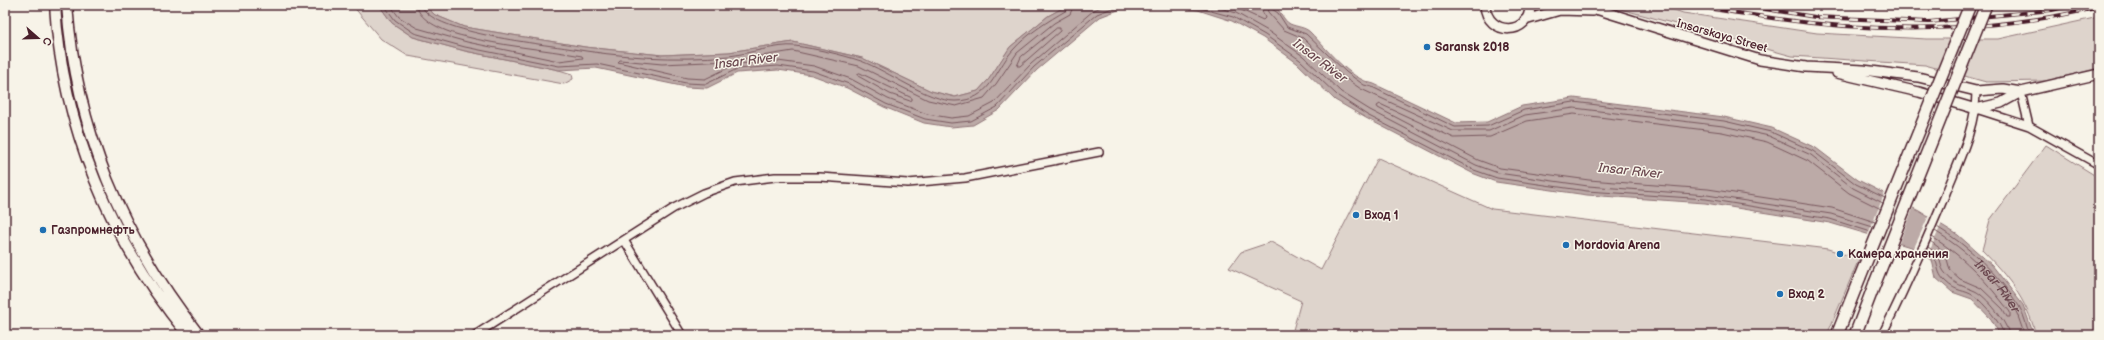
<svg xmlns="http://www.w3.org/2000/svg" width="2104" height="340" viewBox="0 0 2104 340" font-family="'Balsamiq Sans',sans-serif">
<rect width="100%" height="100%" fill="#f7f3e8"/>
<filter id="ink" filterUnits="userSpaceOnUse"><feTurbulence type="fractalNoise" baseFrequency=".025" numOctaves="2"/><feDisplacementMap in="SourceGraphic" scale="8" xChannelSelector="R" yChannelSelector="G"/><feConvolveMatrix kernelMatrix="1 2 1 2 8 2 1 2 1" color-interpolation-filters="sRGB"/></filter>
<g filter="url(#ink)">
<path fill="#ded4cc" stroke="#947a7c" d="M352,5h27l13,18 21,14 52,14 94,19 13,4 1,5 -9,5 -156,-28 -27,-17z
M424,5h644l-20,11 -38,31 -21,32 -11,12 -23,6 -24,-6 -69,-33 -69,-16 -64,10 -67,3 -77,-8 -121,-20 -29,-12z
M1606,5h54l23,8 134,20 110,6h71l101,-22v51l-53,13 -60,1 -61,-17 -133,-9z
M2046,145l53,33v157h-63c-10,-37 -28,-58 -54,-85l8,-30z
M1378,158l114,51 336,40 31,10 -32,76h-538l4,-5 8,-29 -72,-33 12,-16 30,-10 50,28z"/>
<path fill="#bcaaa7" stroke="#8e7275" d="M379,5h45l11,10 29,12 121,20 77,8 67,-3 64,-10 69,16 69,33 24,6 23,-6 11,-12 21,-32 38,-31 20,-11h81l-23,2 -26,10 -63,53 -38,40 -26,15 -22,2 -27,-4 -40,-16 -37,-19 -35,-13 -34,-5 -41,3 -30,15 -21,-1 -90,-19 -37,2 -94,-19 -52,-14 -21,-14z
M1158,5l116,1c7,5 9,14 16,18 7,3 15,3 20,8 18,18 38,46 64,52l82,39 31,-1 35,-16 52,-8 150,19 48,11 44,20 42,32 61,31 39,24 34,30 31,40 11,30h-34l-9,-16 -19,-20 -20,-7 -16,-14 -4,-18 -18,-12 -84,-25 -125,-20 -118,-8 -91,-13 -24,-9 -106,-55 -31,-18 -38,-37 -34,-25 -31,-17 -34,-11z"/>
<path fill="#f7f3e8" d="M1885,192l29,14 -16,40 -31,-9z
M1929,215l13,8 -16,36 -13,-9z"/>
<g fill="none" stroke-linecap="round" stroke-linejoin="round">
<g stroke="#78575d" stroke-width="1">
<path d="M384,5l11,15 19,13 51,14 94,19 38,-2 89,19 20,1 31,-15 41,-3 35,5 36,13 37,20 39,15 26,4 20,-2 26,-14 37,-40 63,-53 23,-9"/>
<path d="M390,5l9,12 18,11 50,14 92,19 24,-3 -1,-2c-39,-7 -81,-10 -119,-20 -14,-3 -46,-15 -46,-31"/>
<path d="M422,5c4,27 119,39 145,43 53,9 107,13 162,8 18,-2 49,-12 66,-10 22,3 45,8 66,15 27,10 67,40 94,40 36,0 39,-30 58,-51 14,-16 35,-29 54,-40l2,-5"/>
<path d="M1074,5l-4,9 -16,9 -37,30 -21,31 -12,14 -28,8 -28,-6 -69,-34 -66,-15 -63,10 -68,3 -42,-4 -2,2 69,16 18,1 31,-15 42,-3 36,5 37,13 37,20 39,15 24,4 18,-2 25,-13 37,-39 63,-54 12,-5"/>
<path d="M1189,5l44,12 32,18 35,25 38,36 29,19 107,55 23,8 90,13 119,8 124,20 41,13"/>
<path d="M1211,5l25,8 32,18 35,25 38,36 29,18 106,55 22,8 90,13 119,9 124,19 42,13"/>
<path d="M1230,5l33,15 2,-2 -5,-13"/>
<path d="M1266,5l2,7 16,18 19,8 39,38 19,13 92,42h36l36,-16 49,-7 149,18 46,10 42,19 42,33 30,15"/>
<path d="M1271,5l1,4 6,4 9,14 19,7 40,38 18,13 8,2 83,40 33,-1 36,-16 50,-8 150,19 47,11 42,19 43,33 29,14"/>
<path d="M1057,28h3v3l-40,35h-3l4,-9z"/>
<path d="M860,73l52,25v2l-2,1 -20,-7 -32,-18v-2z"/>
<path d="M1875,222l-43,-14 -124,-19 -119,-9 -89,-12 -22,-8 -100,-52 -1,-2 3,-2 74,34 36,-1 37,-16 47,-7 148,18 45,10 41,19 41,32 32,16"/>
<path d="M1937,227c32,19 61,47 82,79 5,8 7,20 11,29"/>
<path id="s1" d="M1935,231c31,19 61,46 80,78 4,8 6,18 10,26"/>
<path d="M1930,241l15,11 5,18 10,9 21,9 22,21 4,8h3v-5c-24,-31 -44,-54 -78,-75"/>
<path d="M1928,247c19,12 8,16 18,27 8,11 18,12 29,17 11,5 33,32 34,44"/>
<path d="M1926,251c17,11 7,18 19,30 12,12 19,8 29,15 9,6 28,28 30,39"/>
</g>
<defs>
<path id="minor" d="M2021,92l8,34
M1976,109l53,17 70,39
M624,240l58,95
M475,335l199,-127 30,-15 31,-11 40,-5h45l88,6 57,-5 134,-26
M1882,335c23,-46 44,-94 64,-142 13,-33 30,-66 30,-102"/>
<path id="tertiary" d="M1485,5c2,32 46,31 45,0
M1583,5l177,55 46,7 57,3 55,7 58,14 27,-2 18,3
M1525,20l35,-10 33,1
M1837,73l82,19 57,17 25,-6 20,-11 78,-18"/>
<path id="secondary" d="M55,5c7,121 56,237 133,330
M67,5c9,125 55,232 132,330"/>
<path id="primary" d="M1837,335l23,-58
M1855,335l20,-52"/>
</defs>
<use href="#minor" stroke="#4a1f2b" stroke-width="10"/>
<use href="#tertiary" stroke="#4a1f2b" stroke-width="12"/>
<use href="#secondary" stroke="#4a1f2b" stroke-width="13"/>
<use href="#primary" stroke="#4a1f2b" stroke-width="14"/>
<use href="#minor" stroke="#f7f3e8" stroke-width="7"/>
<use href="#tertiary" stroke="#f7f3e8" stroke-width="9"/>
<use href="#secondary" stroke="#f7f3e8" stroke-width="10"/>
<use href="#primary" stroke="#f7f3e8" stroke-width="11"/>
<defs>
<path id="rail" d="M1696,5c22,6 46,8 69,12 110,17 226,16 334,-10
M1740,5l75,12 114,5 123,-12 21,-5"/>
</defs>
<use href="#rail" stroke="#4a1f2b" stroke-width="4"/>
<use href="#rail" stroke="#f7f3e8" stroke-width="2.5" stroke-dasharray="8" stroke-linecap="butt"/>
<defs>
<path id="primary-bridge" d="M1860,277l110,-272
M1875,283l111,-278"/>
</defs>
<use href="#primary-bridge" stroke="#4a1f2b" stroke-width="14" stroke-linecap="butt"/>
<use href="#primary-bridge" stroke="#f7f3e8" stroke-width="11"/>
</g>
</g>
<g fill="#1f6fb2" stroke="#f7f3e8" stroke-width="1.5">
<circle cx="1427" cy="47" r="4"/>
<circle cx="1356" cy="215" r="4"/>
<circle cx="43" cy="230" r="4"/>
<circle cx="1566" cy="245" r="4"/>
<circle cx="1840" cy="254" r="4"/>
<circle cx="1780" cy="294" r="4"/>
</g>
<g text-anchor="middle" dominant-baseline="central" stroke-width="3" stroke-linejoin="round" paint-order="stroke">
<g font-size="12" fill="#4a1f2b" stroke="#f7f3e8">
<text transform="translate(1722 36) rotate(16)">Insarskaya Street</text>
</g>
<g font-size="12" font-weight="bold" fill="#4a1f2b" stroke="#f7f3e8" text-anchor="start">
<text x="1435" y="47">Saransk 2018</text>
<text x="1364" y="215">Вход 1</text>
<text x="51" y="230">Газпромнефть</text>
<text x="1574" y="245">Mordovia Arena</text>
<text x="1848" y="254">Камера хранения</text>
<text x="1788" y="294">Вход 2</text>
</g>
<g font-size="13" font-style="italic" fill="#6c4950" stroke="#f7f3e8">
<text transform="translate(746 61) rotate(-7)">Insar River</text>
<text transform="translate(1320 61) rotate(37)">Insar River</text>
<text transform="translate(1630 171) rotate(6)">Insar River</text>
<text stroke="none"><textPath href="#s1" startOffset="84">Insar River</textPath></text>
</g>
</g>
<rect width="2104" height="340" fill="none" stroke="#f7f3e8" stroke-width="20"/>
<rect x="10" y="10" width="2084" height="320" fill="none" stroke="#4a1f2b" stroke-width="1.5" filter="url(#ink)"/>
<g transform="translate(38 38) rotate(110)" stroke="#f7f3e8" stroke-width="3" paint-order="stroke">
<path d="M0-3L7 15L0 10L-7 15Z" fill="#4a1f2b"/>
<text y="-6" font-size="11" font-weight="bold" text-anchor="middle" fill="#4a1f2b">С</text>
</g>
</svg>
